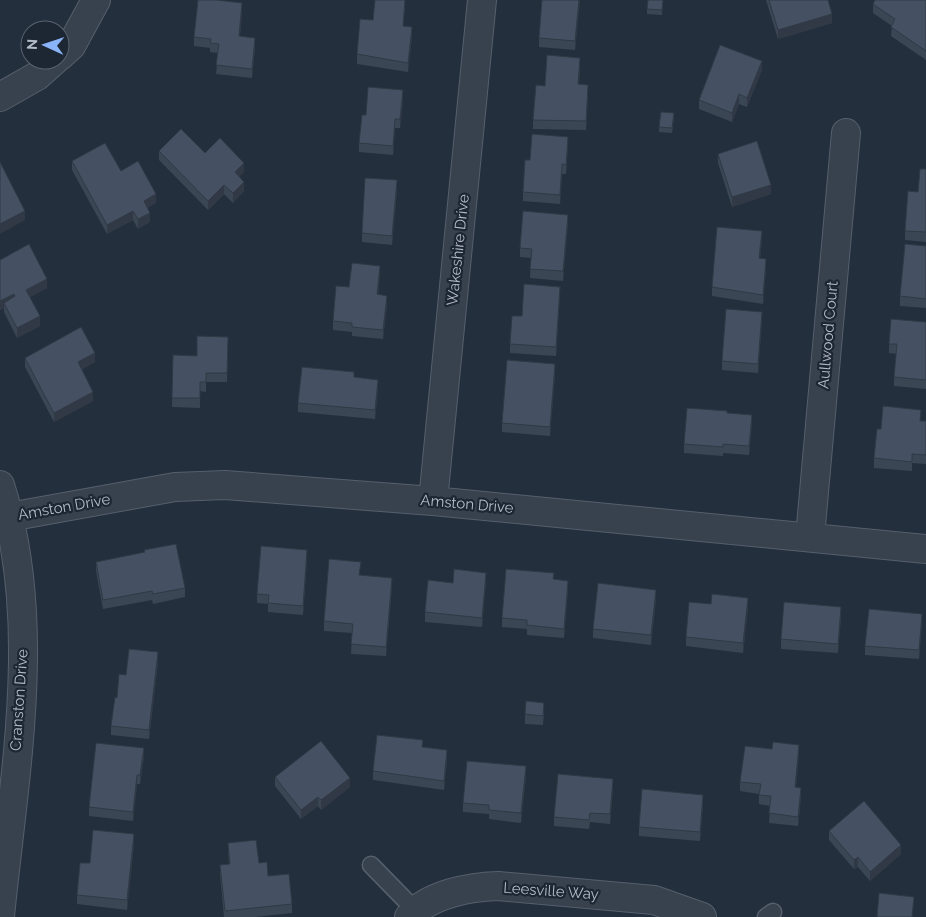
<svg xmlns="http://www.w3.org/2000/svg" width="926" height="917" viewBox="0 0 926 917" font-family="Raleway,sans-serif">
<rect width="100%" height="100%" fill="#242f3e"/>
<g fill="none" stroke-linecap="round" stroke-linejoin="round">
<defs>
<path id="service" d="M371,865l44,45
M766,917l7,-5"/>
<path id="minor" d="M60,56l11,-10 25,-46
M0,97l37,-21 18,-16
M433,501l49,-501
M9,517l166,-30 50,-2 208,16 493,48
M810,537l36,-404
M409,917c21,-23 60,-30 89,-31l156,14 48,17"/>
<path id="tertiary" d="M0,485c44,138 14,290 0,431"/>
</defs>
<use href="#service" stroke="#565f6c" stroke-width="19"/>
<use href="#minor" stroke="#565f6c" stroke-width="30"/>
<use href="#tertiary" stroke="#565f6c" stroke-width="30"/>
<use href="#service" stroke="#38414e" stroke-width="16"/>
<use href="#minor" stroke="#38414e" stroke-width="28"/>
<use href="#tertiary" stroke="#38414e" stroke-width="28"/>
</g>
<path fill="#3b4654" d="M542,0h38l-5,50 -36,-3v-9z
M663,0l-1,15 -15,-1v-5z
M766,0h62l4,23 -54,16z
M926,0v60l-35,-24 1,-10 -19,-13v-9z
M405,8l-2,18 9,10 -4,36 -51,-8v-10l16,-34z
M242,12l-2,24 15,11 -3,31 -36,-4 2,-21 -8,-1v-4l-16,-2v-9z
M580,67l-1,17 9,10 -2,36 -53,-1v-9l12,-34z
M762,70l-15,37 -8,-3 -7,18 -33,-13v-9z
M403,99l-3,29h-5l-2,27 -34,-3v-9l7,-28z
M674,118l-2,15 -13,-1v-5z
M568,146l-2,28h-4l-2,30 -37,-3v-9l7,-32z
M159,151l46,2 39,19 -5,4 5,15 -11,12 -9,-9 -16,16 -49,-50z
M718,154l53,40 -39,13 -14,-44z
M72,161l49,10 35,32 -9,5 3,14 -12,7 -5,-9 -26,14 -35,-64z
M926,169v73l-21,-2v-9z
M397,190l-5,55 -30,-3v-9z
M568,224l-5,57 -33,-3 1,-20 -11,-1v-9z
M762,240l-2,19 6,9 -3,36 -51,-8v-9z
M926,246v62l-26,-2v-10z
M0,260l47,28 -17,9 10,29 -23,12 -13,-26v-4l-4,2z
M380,275l-2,20 9,10 -4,34 -31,-3v-4l-19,-2v-9l16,-34z
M560,296l-4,60 -46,-3v-9l12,-28z
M762,321l-4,52 -36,-3v-9z
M926,322v67l-32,-3v-9l3,-23 -8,-1v-9z
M228,337l-1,45h-21v10l-6,-1v17l-28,-1 1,-52 24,1z
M25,358l70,4 -14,8 12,31 -39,21 -29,-55z
M555,374l-5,62 -48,-4v-9z
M378,389l-3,30 -77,-7v-9z
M727,413l25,12 -3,30 -26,-2v3l-39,-3v-9z
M921,421h5v43l-14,-1v8l-38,-3v-10l7,-29z
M144,550l41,38v9l-32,7 -1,-4 -49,9 -7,-38v-9l48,-9z
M307,560l-4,55 -35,-3v-8l-11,-1v-9z
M360,575l32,12 -6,69 -35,-2 1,-21 -28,-2v-10z
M554,579l14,11 -4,48 -37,-3v-6l-25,-2v-9z
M486,582l-4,45 -57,-5v-10l28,-29z
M656,599l-5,46 -58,-7v-9z
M711,604l37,3 -5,46 -57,-7v-9z
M841,616l-3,37 -57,-4v-10z
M922,623l-3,36 -54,-4v-9z
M158,662l-9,77 -38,-4v-9l6,-28 9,-23z
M544,712l-1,13 -18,-1v-10z
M423,747l24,12 -3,31 -71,-10v-9z
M799,754l-3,33 5,10 -3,29 -29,-3 1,-17 -11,-2v-10l-19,-3v-9z
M144,757l-4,27h-3l-4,37 -44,-5v-9z
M526,775l-5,48 -32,-4v-5l-26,-2v-9z
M275,777l75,10 -29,23 -3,-4 -17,13 -26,-33z
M613,788l-3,36 -20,-2 -1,7 -35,-3v-9z
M703,804l-3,37 -61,-5v-9z
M829,831l72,23 -31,27 -12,-14 -4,2 -25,-29z
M228,843l31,20 9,13 24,28v9l-37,4h-31l-4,-43v-9l9,-1 -1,-12z
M134,844l-7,66 -50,-6v-9l13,-32z"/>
<path fill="#303945" d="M405,0v8l-2,27v-9z
M579,0h1l-5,50v-9z
M242,3v9l-3,33v-9z
M832,14v9l-54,16v-9z
M412,27v9l-4,36v-9z
M255,38v9l-3,31v-9z
M580,58v9l-2,26v-9z
M762,61v9l-15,37v-9z
M588,85v9l-2,36v-9z
M403,90v9l-3,29v-9z
M739,94v10l-7,18v-9z
M395,119v9l-2,27v-9z
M568,137v9l-2,28v-9z
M244,163v9l-9,9v-9z
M562,164v10l-2,30v-9z
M397,180v10l-5,55v-9z
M244,182v9l-11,12v-10z
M224,185v9l-16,16v-9z
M771,185v9l-39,13v-10z
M156,194v9l-12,7v-9z
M25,211v9l-25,14v-10z
M133,211v9l-26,14v-9z
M150,213v9l-12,7v-10z
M568,215v9l-5,57v-10z
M762,231v9l-3,28v-10z
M766,259v9l-3,36v-9z
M380,266v9l-3,29v-10z
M47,279v9l-21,11v-9z
M560,287v9l-4,60v-9z
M14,294v9h-10v5l-4,2v-9z
M387,296v9l-4,34v-9z
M762,312v9l-4,52v-9z
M40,316v10l-23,12v-10z
M95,353v9l-17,10v-10z
M555,364v10l-5,62v-9z
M378,380v9l-3,30v-9z
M93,392v9l-39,21v-9z
M752,415v10l-3,30v-9z
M307,550v10l-4,55v-9z
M486,573v9l-4,45v-9z
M392,578v9l-6,69v-9z
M568,581v9l-4,48v-9z
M656,590v9l-5,46v-10z
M748,598v9l-5,46v-10z
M841,607v9l-3,37v-9z
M922,614v9l-3,36v-9z
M158,652v10l-9,77v-9z
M799,745v9l-4,42v-9z
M144,748v9l-4,27v-9z
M447,750v9l-3,31v-9z
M526,766v9l-5,48v-10z
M137,775v9l-4,37v-9z
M350,778v9l-29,23v-10z
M613,779v9l-3,36v-10z
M801,788v9l-3,29v-9z
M703,795v9l-3,37v-9z
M318,797v9l-17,13v-9z
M134,834v10l-7,66v-10z
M901,845v9l-31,27v-9z
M858,857v10l-4,2v-9z
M914,897l-1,20h-1z"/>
<path fill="#455162" stroke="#303945" d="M198,0h19l25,3 -3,33 16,2 -3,31 -36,-4 3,-21 -9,-1 1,-4 -17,-2z
M375,0h30l-2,26 9,1 -4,36 -51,-9 3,-35 13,1z
M542,0h37l-4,41 -36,-3z
M648,0h15l-1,10 -15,-1z
M769,0h59l4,14 -54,16z
M875,0h51v51l-35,-24 4,-8 -22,-15z
M720,45l42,16 -15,37 -8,-4 -7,19 -33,-13z
M547,55l33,3 -2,26 10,1 -2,36 -53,-1 3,-35 9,1z
M368,87l35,3 -3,29h-5l-2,27 -34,-3 3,-28h4z
M661,112l13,1 -2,15 -13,-1z
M181,129l24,24 15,-15 24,25 -9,9 9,10 -11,11 -9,-8 -16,16 -49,-50z
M532,134l36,3 -2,28 -4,-1 -2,31 -37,-3 2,-32h5z
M757,141l14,44 -39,12 -14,-43z
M105,143l16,28 17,-10 18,33 -12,7 6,12 -12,6 -5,-8 -26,14 -35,-64z
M0,162l25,49 -25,13z
M920,169h6v63l-21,-1 3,-40 10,1z
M365,178l32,2 -5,56 -30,-3z
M523,211l45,4 -5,56 -33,-2 2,-20 -12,-1z
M717,227l45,4 -3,27 7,1 -3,36 -51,-8z
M29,244l18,35 -21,11 14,26 -23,12 -13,-25 11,-7 -1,-2 -14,7v-41z
M905,244l21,2v53l-26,-3z
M352,263l28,3 -3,28 10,2 -4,34 -31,-3v-4l-19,-2 3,-35 13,1z
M524,284l36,3 -4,60 -46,-3 2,-28h10z
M726,309l36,3 -4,52 -36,-3z
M891,319l35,3v58l-32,-3 3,-33h-8z
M81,327l14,26 -17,9 15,30 -39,21 -29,-55z
M197,336l31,1 -1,36h-21v9h-6v16h-28l1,-43 24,1z
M507,360l48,4 -5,63 -48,-4z
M302,367l52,5v5l24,3 -3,30 -77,-7z
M883,406l38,4 -1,11h6v34l-14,-1v8l-38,-4 3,-29h4z
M687,408l40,3v2l25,2 -3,31 -26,-2v3l-39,-3z
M176,544l9,44 -32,6 -1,-3 -49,9 -7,-38 49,-10 -1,-2z
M261,546l46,4 -4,56 -35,-3 1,-8 -12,-1z
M329,559l32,3 -2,13 33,3 -6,69 -35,-3 2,-20 -29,-3z
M454,569l32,4 -4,45 -57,-6 3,-32 25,3z
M506,569l48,4 -1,6 15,2 -4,48 -37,-4v-5l-25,-2z
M598,583l58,7 -5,45 -58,-6z
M712,594l36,4 -5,45 -57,-6 3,-35 22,2z
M784,602l57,5 -3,37 -57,-5z
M869,609l53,5 -3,36 -54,-4z
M129,649l29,3 -9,78 -38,-4 4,-29 2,1 2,-24 7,1z
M526,701l18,2 -1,13 -18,-2z
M377,735l46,5 -1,7 25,3 -3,31 -71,-10z
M321,741l29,37 -29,22 -3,-3 -17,13 -26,-33z
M773,742l26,3 -4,42 6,1 -3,29 -29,-4 2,-17 -12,-1 2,-11 -21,-2 5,-36 27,3z
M96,743l48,5 -4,27h-3l-4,37 -44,-5z
M467,761l59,5 -5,47 -32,-3v-5l-26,-2z
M558,774l55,5 -3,35 -20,-1 -1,7 -35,-3z
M642,789l61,6 -3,37 -61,-5z
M864,801l37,44 -31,27 -12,-15 -4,3 -25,-29z
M93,830l41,4 -7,66 -50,-5 3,-32h10z
M256,840l3,23 8,-1 1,14 21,-2 3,30 -67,7 -5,-46 10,-1 -2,-21z
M879,893l35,4 -2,20h-35z"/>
<g text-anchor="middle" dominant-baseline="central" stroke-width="4.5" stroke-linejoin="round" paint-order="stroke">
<g font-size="15" fill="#b4bcc9" stroke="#1d2633">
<text transform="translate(458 250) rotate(-84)">Wakeshire Drive</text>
<text transform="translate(828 335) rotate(-85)">Aullwood Court</text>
<text transform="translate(467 504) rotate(5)">Amston Drive</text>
<text transform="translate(64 507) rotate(-10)">Amston Drive</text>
<text transform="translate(19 700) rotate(-86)">Cranston Drive</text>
<text transform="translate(551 891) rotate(4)">Leesville Way</text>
</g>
</g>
<g transform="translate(45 45) rotate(273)"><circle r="24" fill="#1d2633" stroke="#59626f"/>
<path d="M0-4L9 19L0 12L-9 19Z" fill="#8ab4f8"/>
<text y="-8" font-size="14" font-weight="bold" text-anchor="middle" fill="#b4bcc9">N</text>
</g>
</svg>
